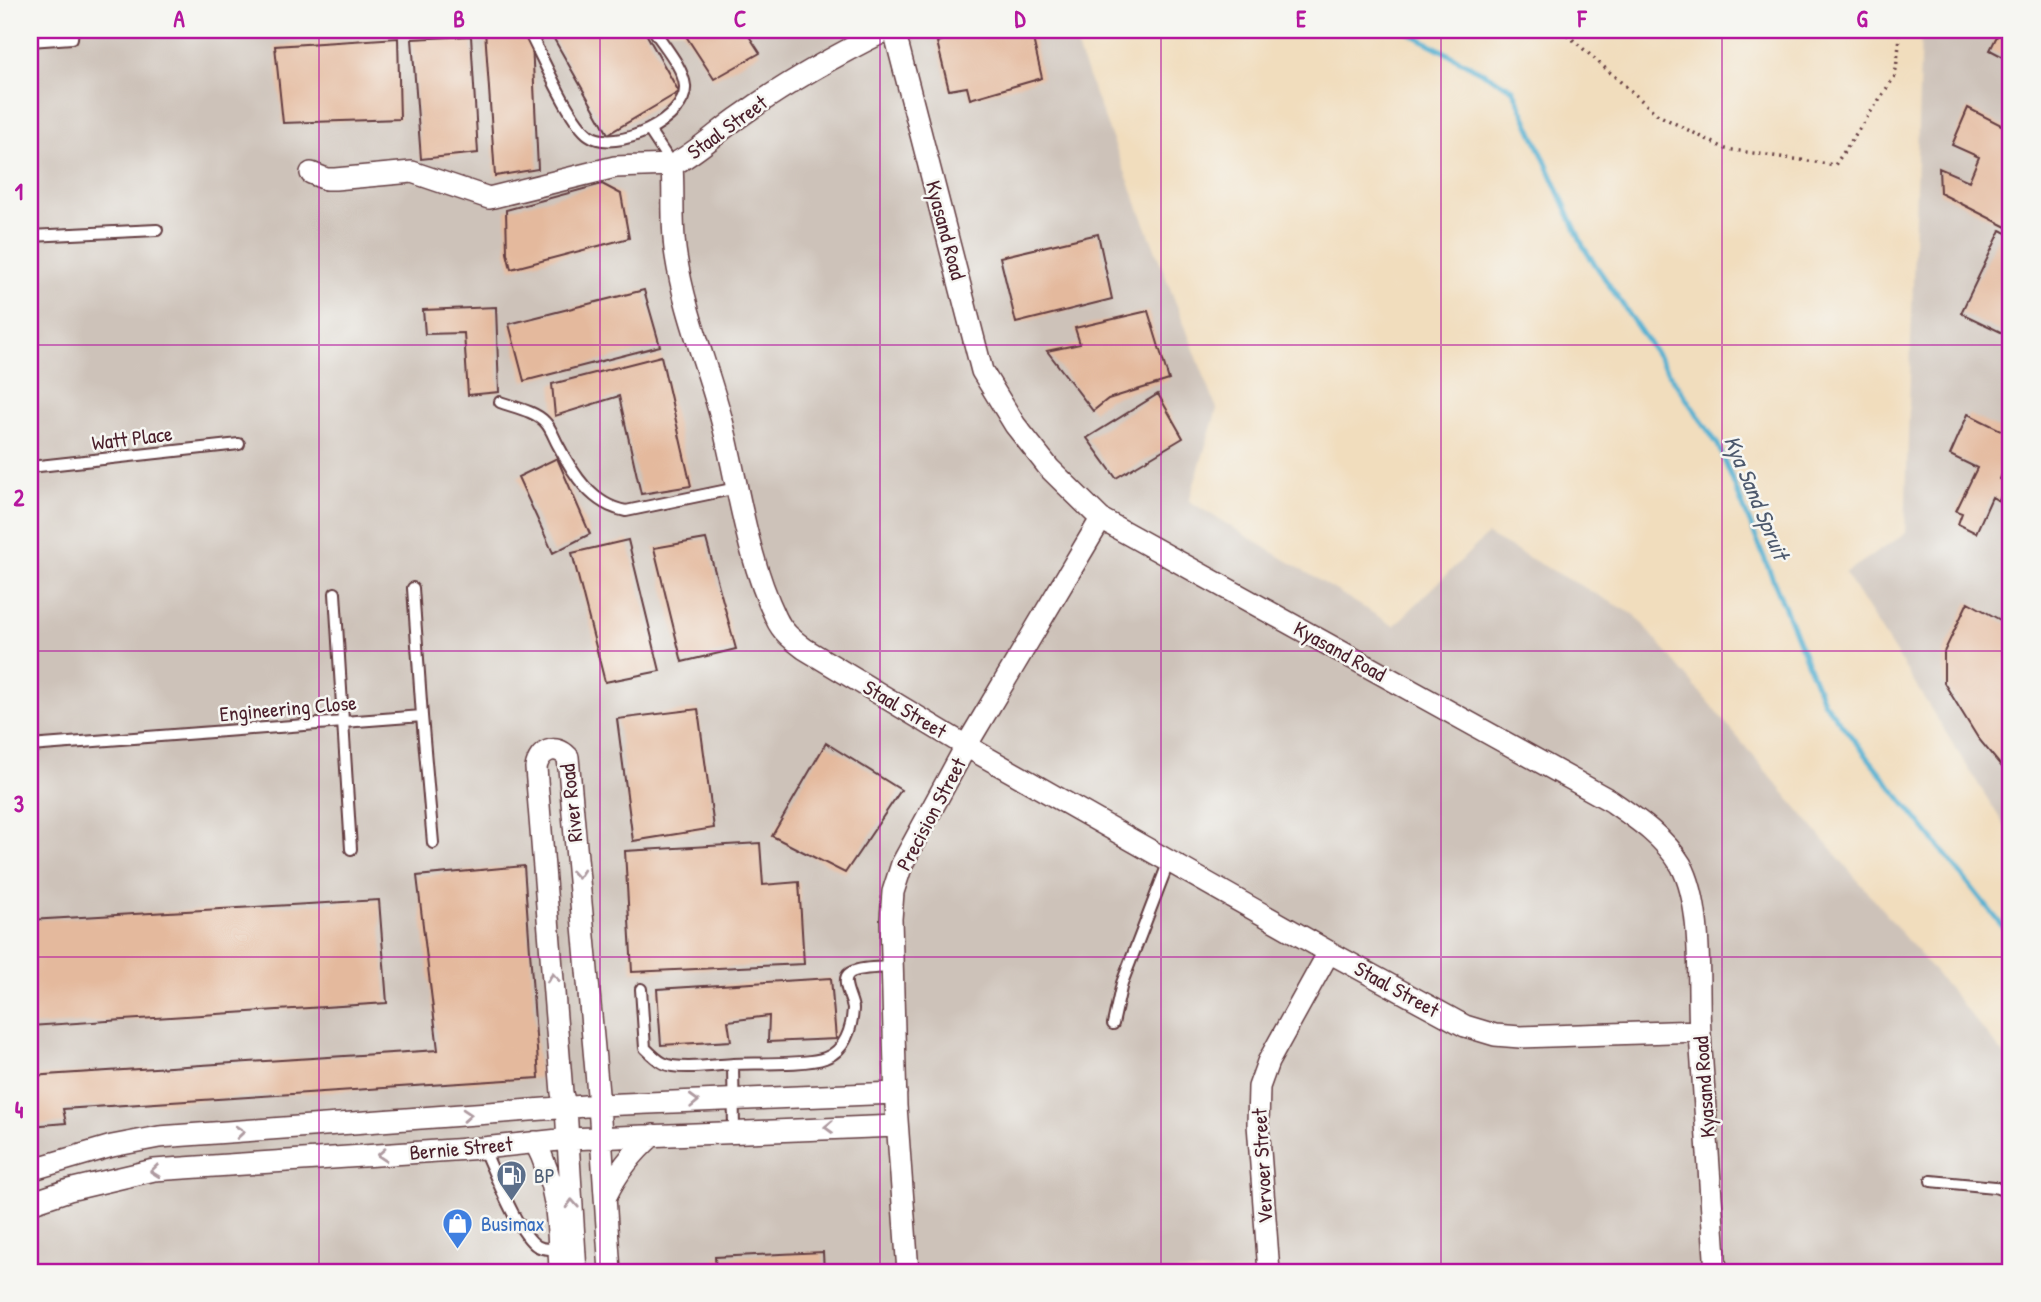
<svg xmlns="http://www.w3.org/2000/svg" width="2041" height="1302" viewBox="0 0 2041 1302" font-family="'Patrick Hand',sans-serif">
<rect width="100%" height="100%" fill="#f6f6f2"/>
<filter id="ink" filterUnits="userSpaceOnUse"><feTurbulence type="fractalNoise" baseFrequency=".0143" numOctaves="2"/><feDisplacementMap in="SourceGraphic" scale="14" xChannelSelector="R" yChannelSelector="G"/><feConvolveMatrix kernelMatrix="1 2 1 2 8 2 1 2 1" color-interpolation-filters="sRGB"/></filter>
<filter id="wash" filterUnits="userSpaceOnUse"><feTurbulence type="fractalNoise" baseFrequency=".00686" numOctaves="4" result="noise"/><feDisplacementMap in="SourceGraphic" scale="28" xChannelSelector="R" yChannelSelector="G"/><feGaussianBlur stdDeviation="1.57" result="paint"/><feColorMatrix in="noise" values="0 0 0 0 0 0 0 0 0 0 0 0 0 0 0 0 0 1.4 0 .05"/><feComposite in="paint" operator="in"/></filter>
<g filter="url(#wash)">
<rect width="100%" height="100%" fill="#f1ddbd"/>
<path fill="#cdc2b9" d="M30,30h1040l147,379 -28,92 205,125 93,-91 148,80 376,448v209h-1981z
M1921,30h90v806l-166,-263 60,-39z"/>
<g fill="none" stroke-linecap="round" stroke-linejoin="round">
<path stroke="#52b0d1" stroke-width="5" d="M1404,30l109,59 71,159 134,197 105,256 188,236"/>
</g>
<g id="blocks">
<path fill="#e4b99d" d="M198,30h45l1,1 -41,7z
M485,30h35l12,12 6,127 -43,7z
M549,30h95l35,62 -71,42z
M682,30h63l15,23 -46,26z
M956,30h75l11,48 -72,21 -3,-12 -18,3 -12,-48 20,-8z
M2000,30h11v31l-21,-11z
M471,36l7,117 -57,6 -9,-120z
M398,38l2,81 -117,4 -8,-77z
M1968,108l43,22v99l-71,-36 -1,-25 30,13 10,-24 -27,-12z
M602,184l19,10 8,44 -118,31 -4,-16 -1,-43z
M2001,230l10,5v102l-50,-24z
M1098,234l14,65 -96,24 -16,-66z
M644,290l16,56 -136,35 -15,-57z
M496,307l3,85 -31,3 -4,-62 -39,1 -2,-24z
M1148,311l21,69 -61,19 -15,12 -46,-60 33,-7 -5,-16z
M661,356l30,130 -50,8 -22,-98 -64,20 -3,-32z
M1158,394l25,44 -67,40 -29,-40z
M1968,414l43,21v19l-11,25 7,4 -8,18 -7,-4 -16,36 -18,-9 4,-11 -6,-2 21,-43 -27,-13z
M557,458l33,76 -37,19 -35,-76z
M706,539l30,110 -54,13 -28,-114z
M628,540l32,131 -55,11 -33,-129z
M1968,602l43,24v152l-33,-40 -34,-55v-31z
M698,709l16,119 -81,13 -16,-122z
M826,743l75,47 -56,83 -73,-37z
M760,843l3,42 36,-3 5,82 -172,8 -7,-121z
M524,866l15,212 -476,31 3,14 -36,3v-50l408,-26 -21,-174z
M379,900l8,103 -357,23v-106z
M831,978l5,61 -68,3 1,-26 -41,5 3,20 -70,4 -4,-56z
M823,1252l1,20h-108l-1,-15z"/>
</g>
</g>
<g filter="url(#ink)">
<use href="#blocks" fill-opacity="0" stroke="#633c41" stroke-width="2"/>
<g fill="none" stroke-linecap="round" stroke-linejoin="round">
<defs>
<path id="lane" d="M528,30c13,24 41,91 61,105 26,19 99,-16 96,-49 -2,-19 -21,-40 -31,-56
M30,41l42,-3 1,-8
M649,130l23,35
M30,236l127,-6
M500,402c13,5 35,9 45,20 6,6 9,16 13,23 15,29 34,60 68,66l111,-23
M30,467l209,-23
M2011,564l-2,5 2,12
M335,593l16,256
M422,716l11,127
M30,746l392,-30 -9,-128
M641,989l4,59c5,5 12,12 18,15 15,8 53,2 70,1l1,67
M1113,1024l9,-41 47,-122
M733,1064c22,-1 74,1 92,-6 20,-7 27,-30 28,-49 0,-9 -14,-29 -3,-36 10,-6 31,-5 42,-6
M483,1148c11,23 34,85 54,98 7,4 14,3 22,2
M1931,1181l64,6 16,6"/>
<path id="street" d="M887,30c-51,25 -99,52 -145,85 -24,16 -44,37 -70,50 2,30 -1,61 4,91 9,59 34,116 48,173 15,63 24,131 52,189 6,14 17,22 29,31l161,97 363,206 136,74 30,9 25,2 180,-6
M894,30l88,341 33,54 34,43 52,51 510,282c26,18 53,36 70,64 23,42 16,120 19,168 5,80 11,160 16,239
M311,173l15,6h9l77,-7 77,26 126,-31 57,-2
M535,1142c23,44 23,82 25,130
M30,1170l82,-24 47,-9 440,-32 297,-12
M606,1196c12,-25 26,-43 47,-61
M30,1203l39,-13 85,-20 329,-22 85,-9 329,-13
M576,1272l-10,-164 -4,-15 -26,-325c3,-17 19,-25 32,-11l31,348 11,167
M908,1272l-12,-166 -5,-187 2,-27 9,-28 64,-118 135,-227
M1269,1272l-11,-148 1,-37 9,-25 61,-110"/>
</defs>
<use href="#lane" stroke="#633c41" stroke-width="14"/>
<use href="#street" stroke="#633c41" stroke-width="24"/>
<path stroke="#633c41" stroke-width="3.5" stroke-dasharray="2 5" stroke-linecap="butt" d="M1562,30l96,85 68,34 109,16 60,-89 6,-46"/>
<use href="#lane" stroke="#fff" stroke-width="10"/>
<use href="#street" stroke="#fff" stroke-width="21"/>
</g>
<defs><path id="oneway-chevron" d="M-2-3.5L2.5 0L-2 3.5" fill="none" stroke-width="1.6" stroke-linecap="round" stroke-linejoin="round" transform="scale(1.75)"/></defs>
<g stroke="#ae9aa0">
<use href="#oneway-chevron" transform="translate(578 874) rotate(85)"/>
<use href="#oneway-chevron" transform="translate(553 978) rotate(-94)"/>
<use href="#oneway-chevron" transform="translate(694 1101) rotate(-2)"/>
<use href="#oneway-chevron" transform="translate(467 1115) rotate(-4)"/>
<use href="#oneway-chevron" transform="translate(829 1127) rotate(178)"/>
<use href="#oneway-chevron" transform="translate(240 1132) rotate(-5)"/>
<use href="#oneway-chevron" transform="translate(382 1155) rotate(176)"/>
<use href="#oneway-chevron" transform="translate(155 1171) rotate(174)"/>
<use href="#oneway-chevron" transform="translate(572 1204) rotate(-93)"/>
</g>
</g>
<path fill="none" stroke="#b5179e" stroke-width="2" stroke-opacity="0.55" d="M319,30v1242M600,30v1242M880,30v1242M1161,30v1242M1441,30v1242M1722,30v1242M30,345h1981M30,651h1981M30,957h1981"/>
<defs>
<symbol id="fuel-pin" viewBox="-11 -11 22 30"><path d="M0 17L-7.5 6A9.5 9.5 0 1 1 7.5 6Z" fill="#5c6f8a" stroke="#f6f6f2"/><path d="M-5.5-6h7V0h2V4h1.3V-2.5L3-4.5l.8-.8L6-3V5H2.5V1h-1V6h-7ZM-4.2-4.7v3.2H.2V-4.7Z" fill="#fff"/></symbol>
<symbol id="shop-pin" viewBox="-11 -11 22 30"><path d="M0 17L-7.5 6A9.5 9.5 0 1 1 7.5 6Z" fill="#3f7fe0" stroke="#f6f6f2"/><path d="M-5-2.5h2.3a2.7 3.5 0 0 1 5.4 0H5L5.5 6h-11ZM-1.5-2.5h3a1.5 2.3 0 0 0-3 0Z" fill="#fff"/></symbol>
</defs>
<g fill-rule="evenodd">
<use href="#fuel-pin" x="494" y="1158" width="35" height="47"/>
<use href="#shop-pin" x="440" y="1206" width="35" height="47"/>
</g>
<g text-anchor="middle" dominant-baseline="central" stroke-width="5" stroke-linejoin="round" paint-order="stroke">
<g font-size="21" fill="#4a1f2b" stroke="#f6f6f2">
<text transform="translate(727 127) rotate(-36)">Staal Street</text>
<text transform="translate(946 230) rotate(75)">Kyasand Road</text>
<text transform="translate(132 438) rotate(-7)">Watt Place</text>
<text transform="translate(1340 651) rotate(29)">Kyasand Road</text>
<text transform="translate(288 708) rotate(-5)">Engineering Close</text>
<text transform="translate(905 709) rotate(31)">Staal Street</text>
<text transform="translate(571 803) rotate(-96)">River Road</text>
<text transform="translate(931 814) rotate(-62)">Precision Street</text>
<text transform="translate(1397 989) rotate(29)">Staal Street</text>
<text transform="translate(1704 1087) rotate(-94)">Kyasand Road</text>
<text transform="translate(461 1148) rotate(-5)">Bernie Street</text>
<text transform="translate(1262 1166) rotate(-93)">Vervoer Street</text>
</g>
<g font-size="21" fill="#4e5e75" stroke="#f6f6f2" text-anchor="start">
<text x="534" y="1175">BP</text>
</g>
<g font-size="21" fill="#366cbe" stroke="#f6f6f2" text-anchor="start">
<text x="481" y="1223">Busimax</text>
</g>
<g font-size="23" font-style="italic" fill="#4d596d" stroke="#f6f6f2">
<text transform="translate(1757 497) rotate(67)">Kya Sand Spruit</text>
</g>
</g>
<rect width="2041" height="1302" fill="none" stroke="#f6f6f2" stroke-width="77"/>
<rect x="38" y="38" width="1964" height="1226" fill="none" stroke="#b5179e" stroke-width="2.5"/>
<g font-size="23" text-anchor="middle" font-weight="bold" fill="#b5179e">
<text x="179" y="27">A</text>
<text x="459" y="27">B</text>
<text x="740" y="27">C</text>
<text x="1020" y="27">D</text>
<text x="1301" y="27">E</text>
<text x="1582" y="27">F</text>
<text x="1862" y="27">G</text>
<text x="19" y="200">1</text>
<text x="19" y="506">2</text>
<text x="19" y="812">3</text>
<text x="19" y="1118">4</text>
</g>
</svg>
